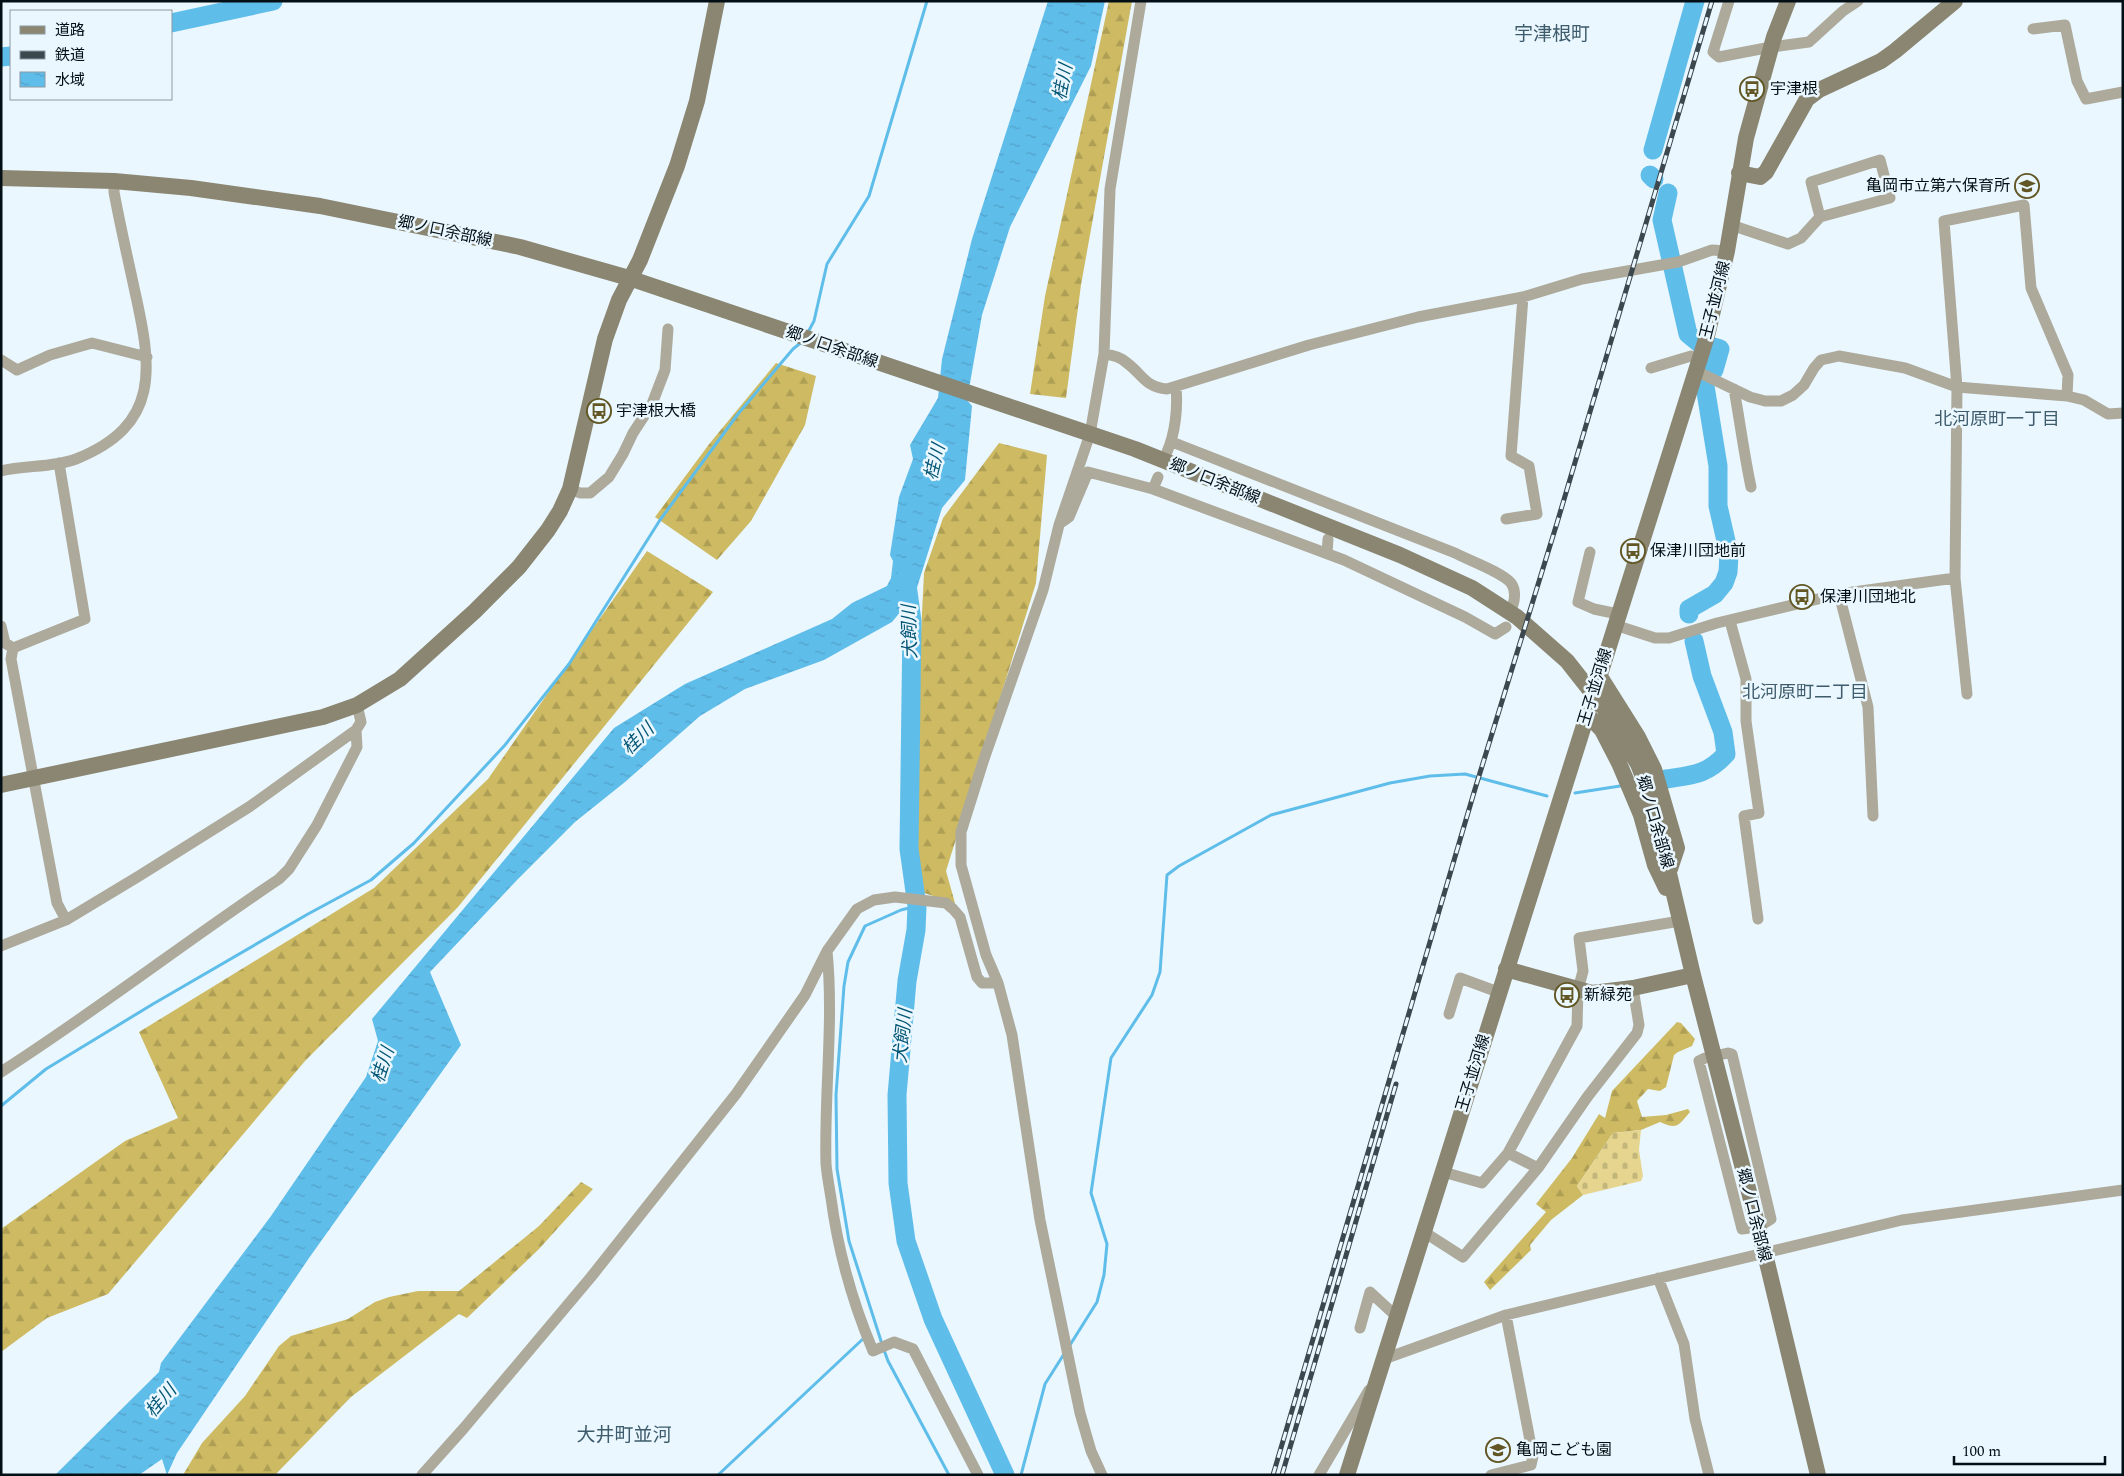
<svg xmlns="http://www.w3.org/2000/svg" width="2124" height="1476" viewBox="0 0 2124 1476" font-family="Spectral,'Noto Sans JP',serif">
<defs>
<pattern id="forest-firs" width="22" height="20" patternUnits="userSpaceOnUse" patternTransform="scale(1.25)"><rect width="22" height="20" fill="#cdba63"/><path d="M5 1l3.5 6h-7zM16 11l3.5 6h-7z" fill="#ae9f55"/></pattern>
<pattern id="cemetery-stones" width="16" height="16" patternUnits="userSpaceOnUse" patternTransform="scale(1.25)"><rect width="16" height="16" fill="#e5d58f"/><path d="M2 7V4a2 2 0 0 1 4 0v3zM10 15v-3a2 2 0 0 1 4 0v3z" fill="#c3b67a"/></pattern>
<pattern id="water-ripples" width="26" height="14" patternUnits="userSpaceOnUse" patternTransform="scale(1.25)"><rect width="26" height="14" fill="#5fbdea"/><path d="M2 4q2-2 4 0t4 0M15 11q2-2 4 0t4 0" fill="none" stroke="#51a1c8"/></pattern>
</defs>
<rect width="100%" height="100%" fill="#eaf7ff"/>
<path fill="url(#forest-firs)" d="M1109,1h23l-51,284 -15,113 -36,-4 15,-98z
M776,363l40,13 -11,49 -54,96 -34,39 -62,-43 55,-74z
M999,443l48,12 -11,128 -90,288 9,32 -31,-10 -9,-29 1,-130 8,-161 19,-55z
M647,551l66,41 -255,315 -153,154 -197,233 -61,24 -46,34v-123l124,-88 53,-23 -39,-86 235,-144 114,-109z
M1677,1022l4,1 14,16 -3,7 -14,6 -4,3 -8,32 -6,4 -12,-2 -11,12 5,16 24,-2 22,-6 2,3c-12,14 -13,18 -30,10l-19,8 -28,3 -36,53 6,9 -32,25 -21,25 1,5 -41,40 -6,-8 62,-70 -10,-8 36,-46 27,-44 6,4 7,-27z
M581,1182l12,7 -54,60 -72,69 -8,-4 -108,83 -76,78h-92l19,-32 43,-47 34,-50 12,-10 57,-17 27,-17 14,-5 29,-6h41l80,-65z"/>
<path fill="url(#cemetery-stones)" d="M1641,1130l-2,20 4,26 -2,5 -58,14 -6,-9 36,-53z"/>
<path fill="url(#water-ripples)" d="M1048,1h57l-14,65 -81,161 -28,88 -15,85 5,6 -7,74 -23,28 -27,86 -23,28 -68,38 -79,29 -45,27 -75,66 -50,40 -58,58 -87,92 31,73 -152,213 -132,195 -10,22 -5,-16 -23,16h-84l104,-103 2,-9 110,-147 95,-139 12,-36 -6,-22 242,-291 71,-44 147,-65 20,-16 35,-17 4,-8 2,-17 -3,-6 9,-58 14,-38 -3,-14 28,-47 4,-39 30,-120z"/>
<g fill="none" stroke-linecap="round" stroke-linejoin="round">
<path stroke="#5fbdea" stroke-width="3" d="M807,334l7,-13 13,-57 42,-68 58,-195
M1575,793l45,-7
M1,1106l45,-37 107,-65 155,-90 63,-34 43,-37 91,-98 64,-81 91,-144 78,-106 55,-65 10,-8
M882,1344l-33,-103 -12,-72 -1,-74 8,-109 4,-24 17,-36 36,-16 16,-4
M1070,1345l27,-43 7,-27 3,-31 -16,-51 20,-135 41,-63 8,-23 7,-97 12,-9 92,-51 119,-32 40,-7 35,-2 82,22
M884,1350l4,11 61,114
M718,1475l147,-138
M1021,1475l24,-91 19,-30"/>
<path stroke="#5fbdea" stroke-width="19" d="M171,23l102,-22
M1,57l10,-1
M1653,150l42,-149
M1650,175l4,4
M1668,193l-6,27 26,114 11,9 21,6 -6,21
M906,577l6,44 -3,228 8,57 -1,24 -9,51 -10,114 1,88 8,58 27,78 72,156
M1689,614v-5l26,-15 9,-11 4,-11 1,-18 -11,-48v-40l-13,-80
M1666,779c26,-4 41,-4 60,-25l-3,-22 -21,-56 -8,-35"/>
<path stroke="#adaa9c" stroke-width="11" d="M1729,1l-16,51 6,5 52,-10 38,-5 34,-31 15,-10
M2033,29l32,-4 12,56 9,18 37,-7
M1731,225l57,19 13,-6 19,-21 -9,-35 69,-22 10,38 -70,19
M1104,354c9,1 17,3 23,9 16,12 18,24 40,26l142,-44 109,-28 105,-20 59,-18 96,-17 34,-12 15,1
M1,360l16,10 33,-15 42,-12 55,14
M1651,368l40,-12 9,4
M1696,371l54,26 15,4h16l12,-6 11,-10 10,-17 7,-8 18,-4 66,12 52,19 110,9 17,4 24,14 15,-1
M1734,389c6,33 10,65 17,98
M1172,442l283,111c13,7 47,19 56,30 5,7 4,15 2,22
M1167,452c8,-18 11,-44 9,-64
M1,471c24,-6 51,-3 75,-12 85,-34 76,-91 59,-167 -7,-33 -15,-67 -21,-100v-11
M570,489l10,4h10l19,-16 14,-23 10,-21 19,-29 13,-34 3,-41
M1153,489l5,-12
M1506,519l31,-5 -8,-48 -18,-10 12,-159
M1062,522l7,-5 19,-45 65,17 191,71 121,57 30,17 11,-7
M1590,552l-12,50 16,7 24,5
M1327,554l1,-15
M1839,594l29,113 5,109
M1730,621l16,58v42l13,92 -15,3 14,103
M1615,625l40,13h14l48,-15 122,-29 116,-16
M1,626l4,17 8,5
M13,648l-2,11 46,244 9,17
M13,648l72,-29 -26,-156
M1967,694l-12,-116 2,-191 -13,-166 80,-16 7,83 37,87 -1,21
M1,946l65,-26 73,-44 110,-69 107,-77 5,-8 -4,-17
M827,951c7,71 -3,142 -1,213 1,11 3,22 5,34 7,53 21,103 42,153l21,-9 19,7 65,126
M1449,1014l11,-36 38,14
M1728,1053l4,1 39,165 -13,8 -16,2 -43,-168 6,-3z
M1,1072c95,-61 184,-130 278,-193l10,-10 28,-44 40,-78 -1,-17
M1508,1153l69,-127 1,-36 5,-19 -4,-33 101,-17
M1443,1172l39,11 26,-30 30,15 50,-72 49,-63 2,-8 -6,-37
M1424,1232l39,25 75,-89
M1658,1278l26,66 11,75 14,56
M1360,1328l10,-36 27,25
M1384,1359l122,-44 396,-95 221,-30
M422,1475l42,-47 127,-151 145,-183 69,-99 22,-44 30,-42 17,-9 21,-3 51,6 7,6 7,8 17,60 5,6h16
M1102,1475l-11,-24 -11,-38 -40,-193 -28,-185 -14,-52 -12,-28 -25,-90v-33l22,-70 60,-172 16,-65 31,-91 14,-80 6,-165 31,-188
M1319,1475l50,-85
M1491,1475l40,-10 2,-9 -27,-141"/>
<path stroke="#8a8672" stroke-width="16" d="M1739,173l21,4 6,-5 41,-73 12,-9 62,-29 14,-10 60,-50
M1,178l113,3 77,7 129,18 200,41 109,31 506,171 265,106 72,33 45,29 50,44 37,47 34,56 13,33 42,178 72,279 53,221
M1599,675l39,62 16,32 23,79 -7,21
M1587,714l15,16 17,33 22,52 14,50 11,23
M1,785l322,-68 34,-12 43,-26 75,-68 44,-44 29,-37 12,-19 10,-22 35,-150 14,-39 21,-40 37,-94 20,-65 20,-100
M1506,969l86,24 41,-5 60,-13
M1347,1475l360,-1139 20,-85 19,-113 28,-101 14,-36"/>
<defs>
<path id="rail" d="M1273,1475l202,-686 82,-266 155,-522
M1282,1475l114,-391"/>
</defs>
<use href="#rail" stroke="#3c474e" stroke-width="5"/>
<use href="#rail" stroke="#eaf7ff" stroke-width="3" stroke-dasharray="9" stroke-linecap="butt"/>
</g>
<defs>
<symbol id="bus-ring" viewBox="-11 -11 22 22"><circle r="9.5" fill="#eaf7ff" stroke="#625724" stroke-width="1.5"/><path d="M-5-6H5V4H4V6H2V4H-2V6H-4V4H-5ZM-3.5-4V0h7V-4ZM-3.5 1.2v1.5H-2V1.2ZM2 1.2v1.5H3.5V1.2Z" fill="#625724"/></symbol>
<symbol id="school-ring" viewBox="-11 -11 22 22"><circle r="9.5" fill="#eaf7ff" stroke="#625724" stroke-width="1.5"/><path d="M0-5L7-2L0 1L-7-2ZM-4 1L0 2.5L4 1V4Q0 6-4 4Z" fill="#625724"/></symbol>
</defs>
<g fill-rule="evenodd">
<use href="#bus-ring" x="1738" y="75" width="28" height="28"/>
<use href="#school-ring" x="2013" y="172" width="28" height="28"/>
<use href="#bus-ring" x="585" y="397" width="28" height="28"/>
<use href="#bus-ring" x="1619" y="537" width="28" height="28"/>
<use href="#bus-ring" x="1788" y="583" width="28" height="28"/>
<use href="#bus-ring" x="1553" y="981" width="28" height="28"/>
<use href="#school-ring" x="1484" y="1436" width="28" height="28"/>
</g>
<g text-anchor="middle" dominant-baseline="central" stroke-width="5" stroke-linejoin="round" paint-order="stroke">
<g font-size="16" fill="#040f15" stroke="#eaf7ff" text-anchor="start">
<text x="1770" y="89">宇津根</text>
<text x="2010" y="186" text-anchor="end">亀岡市立第六保育所</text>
<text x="616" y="411">宇津根大橋</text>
<text x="1650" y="551">保津川団地前</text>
<text x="1820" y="597">保津川団地北</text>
<text x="1584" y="995">新緑苑</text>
<text x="1516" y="1450">亀岡こども園</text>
</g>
<g font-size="16" fill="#040f15" stroke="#eaf7ff">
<text transform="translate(445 231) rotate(12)">郷ノ口余部線</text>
<text transform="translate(1715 300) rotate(-76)">王子並河線</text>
<text transform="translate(832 347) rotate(19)">郷ノ口余部線</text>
<text transform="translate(1215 481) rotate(22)">郷ノ口余部線</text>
<text transform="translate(1595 687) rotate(-73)">王子並河線</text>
<text transform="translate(1655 822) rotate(74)">郷ノ口余部線</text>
<text transform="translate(1473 1073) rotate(-73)">王子並河線</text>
<text transform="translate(1754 1215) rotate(76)">郷ノ口余部線</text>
</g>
<g font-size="18" font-style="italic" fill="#055674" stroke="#eaf7ff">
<text transform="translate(1063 82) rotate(-79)">桂川</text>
<text transform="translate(935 462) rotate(-76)">桂川</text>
<text transform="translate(910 632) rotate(-92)">犬飼川</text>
<text transform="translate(638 739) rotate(-45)">桂川</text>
<text transform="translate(903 1036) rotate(-84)">犬飼川</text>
<text transform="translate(383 1065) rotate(-72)">桂川</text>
<text transform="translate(161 1401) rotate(-49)">桂川</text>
</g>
<g font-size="18" fill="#3e5c6c" stroke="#eaf7ff">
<text x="1997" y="419">北河原町一丁目</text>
<text x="1805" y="692">北河原町二丁目</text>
</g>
<g font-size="19" fill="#3e5c6c" stroke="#eaf7ff">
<text x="1552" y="34">宇津根町</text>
<text x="624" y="1435">大井町並河</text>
</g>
</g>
<rect width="2124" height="1476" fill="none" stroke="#040f15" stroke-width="5"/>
<rect x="10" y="10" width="162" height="90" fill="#eaf7ff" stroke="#8e9aa1"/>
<rect x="20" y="26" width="25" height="8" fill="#8a8672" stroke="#8e9aa1"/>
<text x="55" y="35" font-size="15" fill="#040f15">道路</text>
<rect x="20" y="51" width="25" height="8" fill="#3c474e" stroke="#8e9aa1"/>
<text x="55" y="60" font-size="15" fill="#040f15">鉄道</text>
<rect x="20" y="72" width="25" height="15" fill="url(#water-ripples)" stroke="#8e9aa1"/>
<text x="55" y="85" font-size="15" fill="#040f15">水域</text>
<path d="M1954 1456v8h151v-8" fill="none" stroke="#040f15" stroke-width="2.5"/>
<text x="1962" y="1456" font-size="15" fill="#040f15" stroke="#eaf7ff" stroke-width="4" paint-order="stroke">100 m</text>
</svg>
